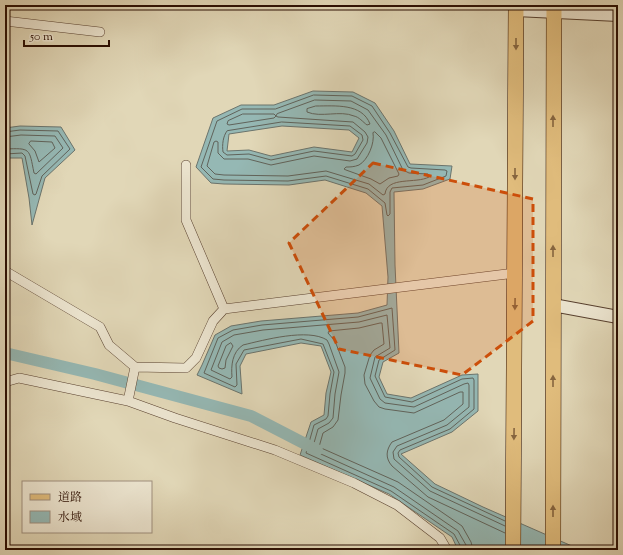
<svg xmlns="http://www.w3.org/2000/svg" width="623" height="555" viewBox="0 0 623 555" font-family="'Sorts Mill Goudy','Noto Serif SC',serif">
<rect width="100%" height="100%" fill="#e1d7b7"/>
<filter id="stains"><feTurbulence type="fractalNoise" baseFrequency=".005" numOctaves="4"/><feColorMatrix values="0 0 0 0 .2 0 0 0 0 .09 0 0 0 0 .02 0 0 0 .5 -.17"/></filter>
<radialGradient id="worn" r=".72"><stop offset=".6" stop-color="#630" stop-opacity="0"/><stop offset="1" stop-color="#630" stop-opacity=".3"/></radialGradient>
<path fill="#95b8b4" stroke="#6b746d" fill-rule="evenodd" d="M313,91l40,1 22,11 19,28 16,33 42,2 -2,13 -27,10 -29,3 1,73 4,88 -16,9 -4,15 8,17 24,4 51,-23 16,-1v37l-26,21 -51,22 34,30 48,23 98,43h-123l-6,-13 -63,-43 -89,-39 11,-33 13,-7 2,-22 5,-21 -10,-26 -20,-3 -55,11 -6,12 2,28 -45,-19 5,-10 13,-30 16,-9 30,-5 97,-8 29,-8 1,-28 -6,-71 -16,-13 -41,-13 -36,5 -65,-1 -13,-1 -15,-16 17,-49 28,-13h33zM282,126l67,4 10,8 -7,14 -38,-5 -43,9 -22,-6 -22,1 2,-17z
M20,126l41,1 14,23 -30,28 -13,47 -3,-27 -7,-40h-17v-30z"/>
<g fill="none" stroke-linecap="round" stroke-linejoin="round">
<path stroke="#60635b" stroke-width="1" d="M314,95l38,1 20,10 18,27 18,34 3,1 34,2 2,1 -1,5 -23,9 -31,3 -2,4v22l-2,2 -1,-1 -2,-12 -17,-14 -42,-13 -38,5 -64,-1 -11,-1 -12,-12 16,-46 25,-12h33z
M315,100l36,1 17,9 18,25 17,35 6,3 19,1 1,3c-13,7 -42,-1 -44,17l-2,1 -14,-11 -43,-13 -38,5 -64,-1 -9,-1 -8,-8 7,-24 2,-1 2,1v11l6,6h24l23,6 43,-9 36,5 7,-2 10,-16 1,-6 -3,-5 -12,-10 -75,-5 -2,-1 1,-2z
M316,106c19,0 46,-3 54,18l-3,1c-4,-3 -8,-8 -13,-9 -14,-6 -33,2 -47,-4v-3z
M243,114h31l2,2 -2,2 -45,7 -2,-1 1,-3z
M282,122l68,4 12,9 1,5 -8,14 -3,2 -38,-5 -43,9 -22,-6 -22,1 -4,-3c-1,-7 0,-16 4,-21z
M5,132l15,-2 38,1 12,18 -28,27 -6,18 -1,1 -2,-1 -8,-38 -3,-3 -17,1
M375,132l6,6 18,36 -1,2 -9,2 -9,6 -9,-5 -25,-9 -2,-1 2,-2c4,0 8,0 13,-2 9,-5 16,-22 14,-32z
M5,137l16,-2 34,1 8,12 -27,26 -2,-1c-5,-25 -3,-25 -29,-24
M31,141l21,1 3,6 -16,14 -4,-11 -6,-7z
M231,343l2,3 -7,14 -1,8 -3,1 -3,-1 -1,-2 8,-20z
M462,550l-1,-3 -7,-13 -63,-43 -85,-38 8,-28 12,-6 2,-3 2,-22 4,-22 -11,-28 -22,-5 -57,11 -8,14 1,21 -2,2 -31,-14 14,-35 15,-8 29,-5 96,-8 34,-9 3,42 -16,10 -4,16 10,21 27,5 50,-23 11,-1 1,2v29l-24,20 -50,21 -2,3 1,4 33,30 73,34
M467,550l-1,-5 -8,-14 -64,-44 -82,-37 6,-21 11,-6 4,-5 2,-24 4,-22 -10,-28 -2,-4c-19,-12 -63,0 -84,5 -11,7 -12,21 -11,32l-2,2 -19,-9 11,-28 12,-7 29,-5 96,-8 28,-7 3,33 -15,9 -5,21 10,21 5,4 29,4 50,-23 4,-1 1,2v22l-22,18 -50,21 -4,6 1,7 36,32 75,35
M473,550l-2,-8 -9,-16 -64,-44 -79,-35 4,-14 10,-6 5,-7 3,-25 4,-22v-6l-10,-26 -7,-8 1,-2 30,-3 21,-5h2l2,21 -10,6 -4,5 -6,20 1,9 9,17 5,6 6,2 29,4 46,-21h3v12l-19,16 -52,22c-6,8 -7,16 0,24l36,31 77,36"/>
<path stroke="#95b8b4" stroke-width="12" d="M5,353l90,21 156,42 66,34"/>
<defs>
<path id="minor" d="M5,21l95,11
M186,165v55l38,89
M5,271l95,56 9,18 26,22
M5,382l14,-4 109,23 7,-34 51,1 10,-10 17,-37 11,-12 291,-36
M128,401l47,17 100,32 79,33 43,22 43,33 7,12"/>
<path id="tertiary" d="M516,10l102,5
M553,305l65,12"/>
<path id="primary" d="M513,550l3,-545
M553,550l1,-545"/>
</defs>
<use href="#minor" stroke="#58402f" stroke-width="10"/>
<use href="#tertiary" stroke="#58402f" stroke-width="14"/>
<use href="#primary" stroke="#2b0e02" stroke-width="16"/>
<use href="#minor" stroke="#ece5d0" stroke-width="9"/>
<use href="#tertiary" stroke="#ece5d0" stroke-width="12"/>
<use href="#primary" stroke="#e0bc7c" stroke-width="15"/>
</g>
<defs><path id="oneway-solid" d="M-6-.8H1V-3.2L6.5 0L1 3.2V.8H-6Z"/></defs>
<g fill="#86653f">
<use href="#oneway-solid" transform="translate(516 44) rotate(90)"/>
<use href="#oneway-solid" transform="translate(553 121) rotate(-90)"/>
<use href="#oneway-solid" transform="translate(515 174) rotate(90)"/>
<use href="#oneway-solid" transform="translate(553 251) rotate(-90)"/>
<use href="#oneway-solid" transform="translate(515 304) rotate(91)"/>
<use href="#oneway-solid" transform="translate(553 381) rotate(-90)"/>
<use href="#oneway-solid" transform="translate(514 434) rotate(91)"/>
<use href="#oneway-solid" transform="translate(553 511) rotate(-90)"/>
</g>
<path fill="#cc4e0a" fill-opacity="0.2" stroke="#cc4e0a" stroke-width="3" stroke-dasharray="8 5" stroke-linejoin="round" d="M373,163l160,36v122l-71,54 -123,-26 -50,-106z"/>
<rect width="623" height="555" fill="none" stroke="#e1d7b7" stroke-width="20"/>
<rect x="6" y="6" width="611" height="543" fill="none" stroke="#2b0e02" stroke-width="2"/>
<rect x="10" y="10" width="603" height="535" fill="none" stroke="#2b0e02"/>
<rect x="22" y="481" width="130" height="52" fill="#ece5d0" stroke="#9f8f7e"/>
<rect x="30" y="494" width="20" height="6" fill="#e0bc7c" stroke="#9f8f7e"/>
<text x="58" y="501" font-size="12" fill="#2b0e02">道路</text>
<rect x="30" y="511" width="20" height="12" fill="#95b8b4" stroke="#9f8f7e"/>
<text x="58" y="521" font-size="12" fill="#2b0e02">水域</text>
<path d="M24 40v6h85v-6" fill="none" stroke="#2b0e02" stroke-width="2"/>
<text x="30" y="40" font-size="12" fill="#2b0e02" stroke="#ece5d0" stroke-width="3" paint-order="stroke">50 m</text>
<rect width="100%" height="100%" filter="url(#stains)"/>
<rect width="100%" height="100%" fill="url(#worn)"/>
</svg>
